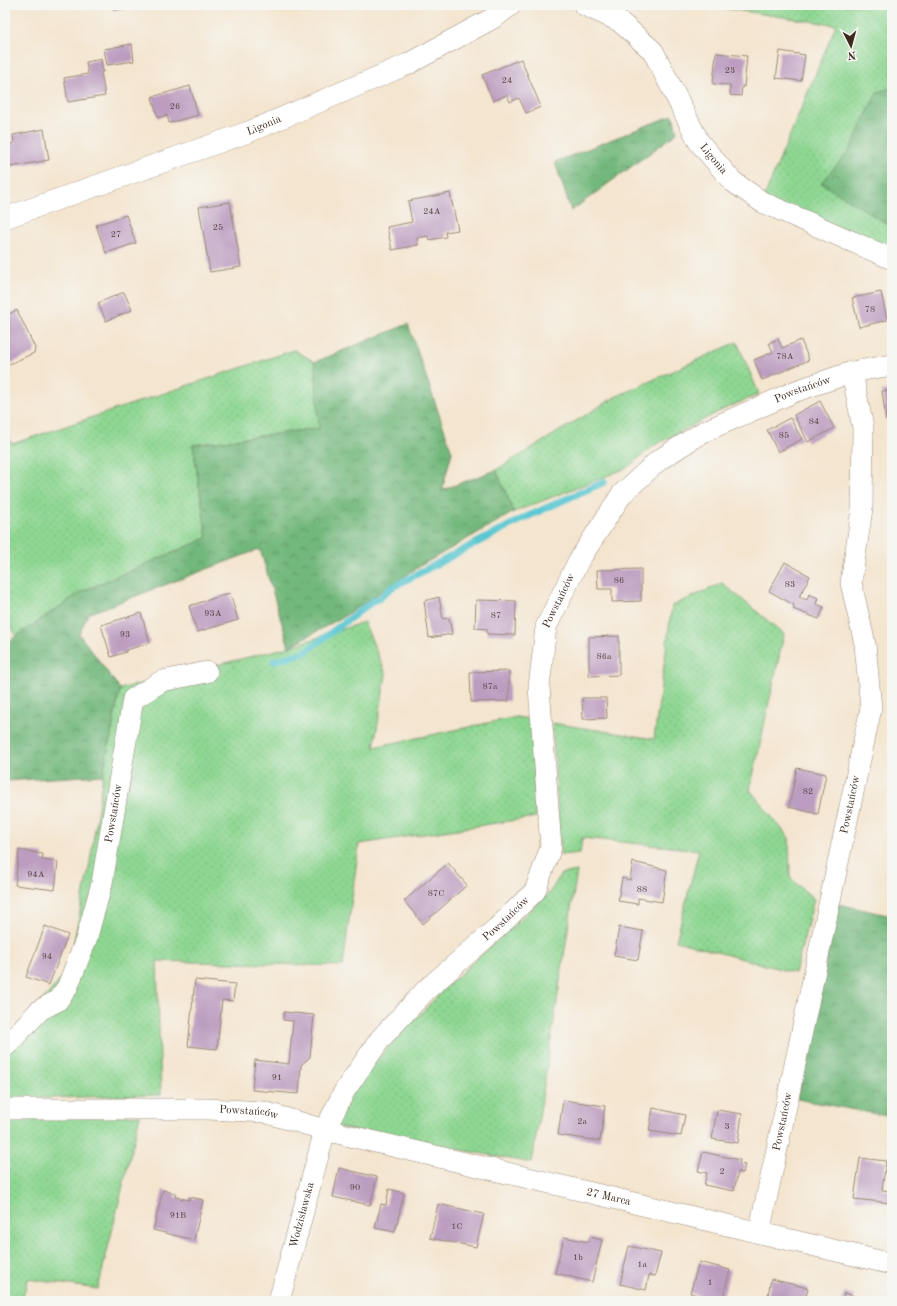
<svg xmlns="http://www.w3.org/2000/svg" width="897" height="1306" viewBox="0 0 897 1306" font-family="'Old Standard TT',serif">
<defs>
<pattern id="grass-dots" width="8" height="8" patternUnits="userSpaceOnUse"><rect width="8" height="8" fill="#8ed792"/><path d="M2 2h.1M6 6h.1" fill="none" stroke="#7bb97d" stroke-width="1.8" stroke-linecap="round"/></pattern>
<pattern id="forest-crowns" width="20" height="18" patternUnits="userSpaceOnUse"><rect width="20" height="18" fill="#72b87c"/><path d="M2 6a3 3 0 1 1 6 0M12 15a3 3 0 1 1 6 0" fill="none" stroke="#5f9665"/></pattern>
</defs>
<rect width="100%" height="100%" fill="#f6f6f2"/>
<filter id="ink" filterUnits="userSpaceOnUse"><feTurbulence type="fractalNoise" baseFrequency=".025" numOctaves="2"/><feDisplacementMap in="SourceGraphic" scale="8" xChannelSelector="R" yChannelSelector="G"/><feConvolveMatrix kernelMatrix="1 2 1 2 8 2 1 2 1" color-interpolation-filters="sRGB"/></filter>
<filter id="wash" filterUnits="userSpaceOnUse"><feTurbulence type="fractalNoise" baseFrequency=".012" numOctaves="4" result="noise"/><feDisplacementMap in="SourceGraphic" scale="16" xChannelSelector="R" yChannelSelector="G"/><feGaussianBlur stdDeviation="0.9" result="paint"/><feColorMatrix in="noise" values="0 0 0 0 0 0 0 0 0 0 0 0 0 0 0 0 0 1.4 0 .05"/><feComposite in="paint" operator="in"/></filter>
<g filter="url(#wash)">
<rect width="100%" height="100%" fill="#f4e5cf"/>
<path fill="url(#grass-dots)" stroke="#648058" d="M716,5h176v253l-130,-56 74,-177 -120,-18z
M737,342l22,52 -39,17 -67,35 -26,22 -113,44 -18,-42 119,-73z
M294,350l21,12 5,66 -127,17 14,93 -126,54 -65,45 -11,-22v-186l7,15z
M722,583l62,51 -34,156 39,48 1,40 24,21 -19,74 -119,-32 23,-91 -117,-12 -2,15 -19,2 -9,-132 102,16 18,-133z
M364,622l22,52 -12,73 142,-30 15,2 5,98 -177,27 -16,122 -186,-5 4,134 -156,4v-55l63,-73 22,-109 13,-87 17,-86 169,-42z
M577,871l-45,292 -200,-37 22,-43 93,-97 103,-94 11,-18z
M140,1115l-42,174 -70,-10 -6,22h-17v-181z"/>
<path fill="url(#forest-crowns)" stroke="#56714d" d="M892,88v137l-5,-1 -66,-41 29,-33 27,-58z
M673,115l4,18 -106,78 -16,-49z
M408,324l44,128 -10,38 54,-20 18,42 -94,54 -74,49 -57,32 -29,-98 -172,65 -9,20 41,55 -17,86 -98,6v-137l76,-52 126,-54 -14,-93 126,-17 -4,-66z
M838,904l54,12v201l-95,-18z"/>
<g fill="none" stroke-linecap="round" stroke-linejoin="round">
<path stroke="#5ac7d1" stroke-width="7" d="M274,661l31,-9 68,-51 7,-3 11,-10 133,-70 80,-36"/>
</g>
<g id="blocks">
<path fill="#bc9cc0" d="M113,5h24v1l-23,4z
M132,44l2,17 -27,4 -3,-16z
M780,51l25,4 -4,26 -25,-3z
M716,53l31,3 -3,31 -2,-1 -1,10 -11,-1v-10l-17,-1z
M101,59l2,13h-2l4,24 -37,6 -4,-24 24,-4 -2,-12z
M521,59l20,48 -15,6 -7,-15 -9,4 -3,-7 -14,6 -11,-26z
M190,86l8,29 -29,8 -2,-8 -9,3 -6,-21z
M44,129l5,31 -44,8v-23l9,-2 -1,-8z
M450,193l8,37 -13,2 1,5 -17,3 -1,-4 -11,2 1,7 -26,5 -5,-23 25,-5 -4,-21z
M230,202l11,65 -31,5 -11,-65z
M126,215l10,28 -30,10 -10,-28z
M124,292l8,18 -26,11 -8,-18z
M881,292l6,28 -28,7 -7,-29z
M17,310l18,38 -1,5 -29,13v-50z
M778,339l4,9 19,-8 8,20 -47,20 -8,-20 19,-8 -4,-9z
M892,390v29l-6,1 -4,-29z
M820,401l14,27 -26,14 -14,-27z
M790,418l12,21 -24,13 -11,-22z
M785,562l25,14 -11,21 8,3 2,-6 9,4 -2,6 8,3 -5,12 -26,-10 1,-4 -25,-14z
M641,569v32l-29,1v-13h-14l-1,-19z
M230,593l8,27 -41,12 -8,-26z
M439,597l4,22 6,-1 3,16 -23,4 -5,-37z
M476,600l40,1 -1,34 -28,-1v-5l-12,-1z
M141,613l9,30 -24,7v2l-15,5 -10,-32z
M619,636v39l-30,1v-39z
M509,671v30l-38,1 -1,-30z
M582,698h24l1,20 -24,1z
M797,768l29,6 -8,40 -29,-7z
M19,850l24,4 -1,6 16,2 -3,28 -40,-5z
M633,862l34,8 -5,32 -24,-4v6l-20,-3 4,-23 8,2z
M448,863l19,22 -44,39 -19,-23z
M45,926l23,9 -19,50 -23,-8z
M619,927l24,4 -5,29 -24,-4z
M195,980l40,4 -2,17 -11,-1 -5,49 -29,-3z
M284,1012l30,3 -4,42 -9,8 -2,29 -47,-4 3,-30 34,4 4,-43 -10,-1z
M563,1100l42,6 -5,35 -42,-6z
M653,1108l32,7 -4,21 -32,-5z
M717,1110l25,4 -4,29 -26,-4z
M703,1152l37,8 -1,4 6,1 -2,8 -5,-1 -4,19 -30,-6 3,-12 -9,-2z
M860,1158l26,3 -4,29 10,1 -1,12 -37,-4z
M339,1168l38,9 -7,28 -37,-8z
M389,1189l15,4 -9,39 -20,-4 6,-24 5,1z
M163,1190l13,4 -1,3 14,3 1,-3 13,3 -9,40 -41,-10z
M438,1204l46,10 -8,33 -46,-9z
M564,1237l24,5 2,-5 12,3 -10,42 -37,-9z
M629,1246l32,7 -6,23 -6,-1 -3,15 -26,-6z
M699,1262l31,8 -8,31h-19l1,-4 -14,-4z
M771,1279l37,9 -3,13h-38z
M844,1293l10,3 -1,4 2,1h-13z"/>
</g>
</g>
<g filter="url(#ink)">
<use href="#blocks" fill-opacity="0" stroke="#988876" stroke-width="1"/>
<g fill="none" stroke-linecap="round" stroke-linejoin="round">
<defs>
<g id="street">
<path id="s1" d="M584,5l35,16 34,30 46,91 33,39 30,21 130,57"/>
<path id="s2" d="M5,218l246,-87 157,-67 87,-47 16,-12"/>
<path id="s3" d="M5,1047l35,-37 17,-9 10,-13 19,-48 16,-57 31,-184 29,-18 45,-9"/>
<path id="s4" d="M5,1109h203l56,3 61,18 567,134"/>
<path id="s5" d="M759,1233l112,-525 -6,-64 -14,-61 11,-74 1,-81 -11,-56"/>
<path id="s6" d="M279,1301l46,-171 20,-40 36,-52 45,-48 71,-62 38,-37 16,-44 -12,-160 7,-60 33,-67 43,-66 37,-34 44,-28 93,-41 56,-19 40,-7"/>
</g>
</defs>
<use href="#street" stroke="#988876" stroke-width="22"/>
<use href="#street" stroke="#fff" stroke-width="21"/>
</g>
</g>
<g text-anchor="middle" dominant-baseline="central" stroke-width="3" stroke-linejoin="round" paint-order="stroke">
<g font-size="9" fill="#5b4646">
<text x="730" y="70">23</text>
<text x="507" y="80">24</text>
<text x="175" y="106">26</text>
<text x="432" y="211">24A</text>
<text x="218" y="227">25</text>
<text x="116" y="234">27</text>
<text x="870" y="309">78</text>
<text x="785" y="356">78A</text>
<text x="814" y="421">84</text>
<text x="784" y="435">85</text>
<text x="619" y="580">86</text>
<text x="790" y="584">83</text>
<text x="213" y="613">93A</text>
<text x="496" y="615">87</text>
<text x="125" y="634">93</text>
<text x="604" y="656">86a</text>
<text x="490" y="686">87a</text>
<text x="808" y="791">82</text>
<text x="36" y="874">94A</text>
<text x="642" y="889">88</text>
<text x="436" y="893">87C</text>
<text x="47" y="956">94</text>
<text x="277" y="1077">91</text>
<text x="582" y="1121">2a</text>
<text x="727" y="1126">3</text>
<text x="722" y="1171">2</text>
<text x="355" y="1187">90</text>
<text x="178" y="1215">91B</text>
<text x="457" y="1226">1C</text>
<text x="578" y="1257">1b</text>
<text x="642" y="1264">1a</text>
<text x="710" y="1282">1</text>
</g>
<g font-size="11" fill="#3b2a1e" stroke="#f6f6f2">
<text stroke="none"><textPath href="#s2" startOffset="275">Ligonia</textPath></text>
<text stroke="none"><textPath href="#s1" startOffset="208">Ligonia</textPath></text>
<text stroke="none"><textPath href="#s6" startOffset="1130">Powstańców</textPath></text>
<text stroke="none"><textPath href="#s6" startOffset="795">Powstańców</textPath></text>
<text stroke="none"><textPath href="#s5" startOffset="438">Powstańców</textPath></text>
<text stroke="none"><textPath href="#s3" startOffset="268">Powstańców</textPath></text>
<text stroke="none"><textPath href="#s6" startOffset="458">Powstańców</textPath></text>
<text stroke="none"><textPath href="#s4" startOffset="244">Powstańców</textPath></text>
<text stroke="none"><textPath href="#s5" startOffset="114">Powstańców</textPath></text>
<text stroke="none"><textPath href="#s4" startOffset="614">27 Marca</textPath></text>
<text stroke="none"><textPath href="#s6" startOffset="89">Wodzisławska</textPath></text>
</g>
</g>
<rect width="897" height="1306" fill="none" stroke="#f6f6f2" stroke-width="20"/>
<g transform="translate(851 46) rotate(174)" stroke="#f6f6f2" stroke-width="3" paint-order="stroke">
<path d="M0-3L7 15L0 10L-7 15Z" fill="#3b2a1e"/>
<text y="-6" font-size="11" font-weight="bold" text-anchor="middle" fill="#3b2a1e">N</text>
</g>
</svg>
